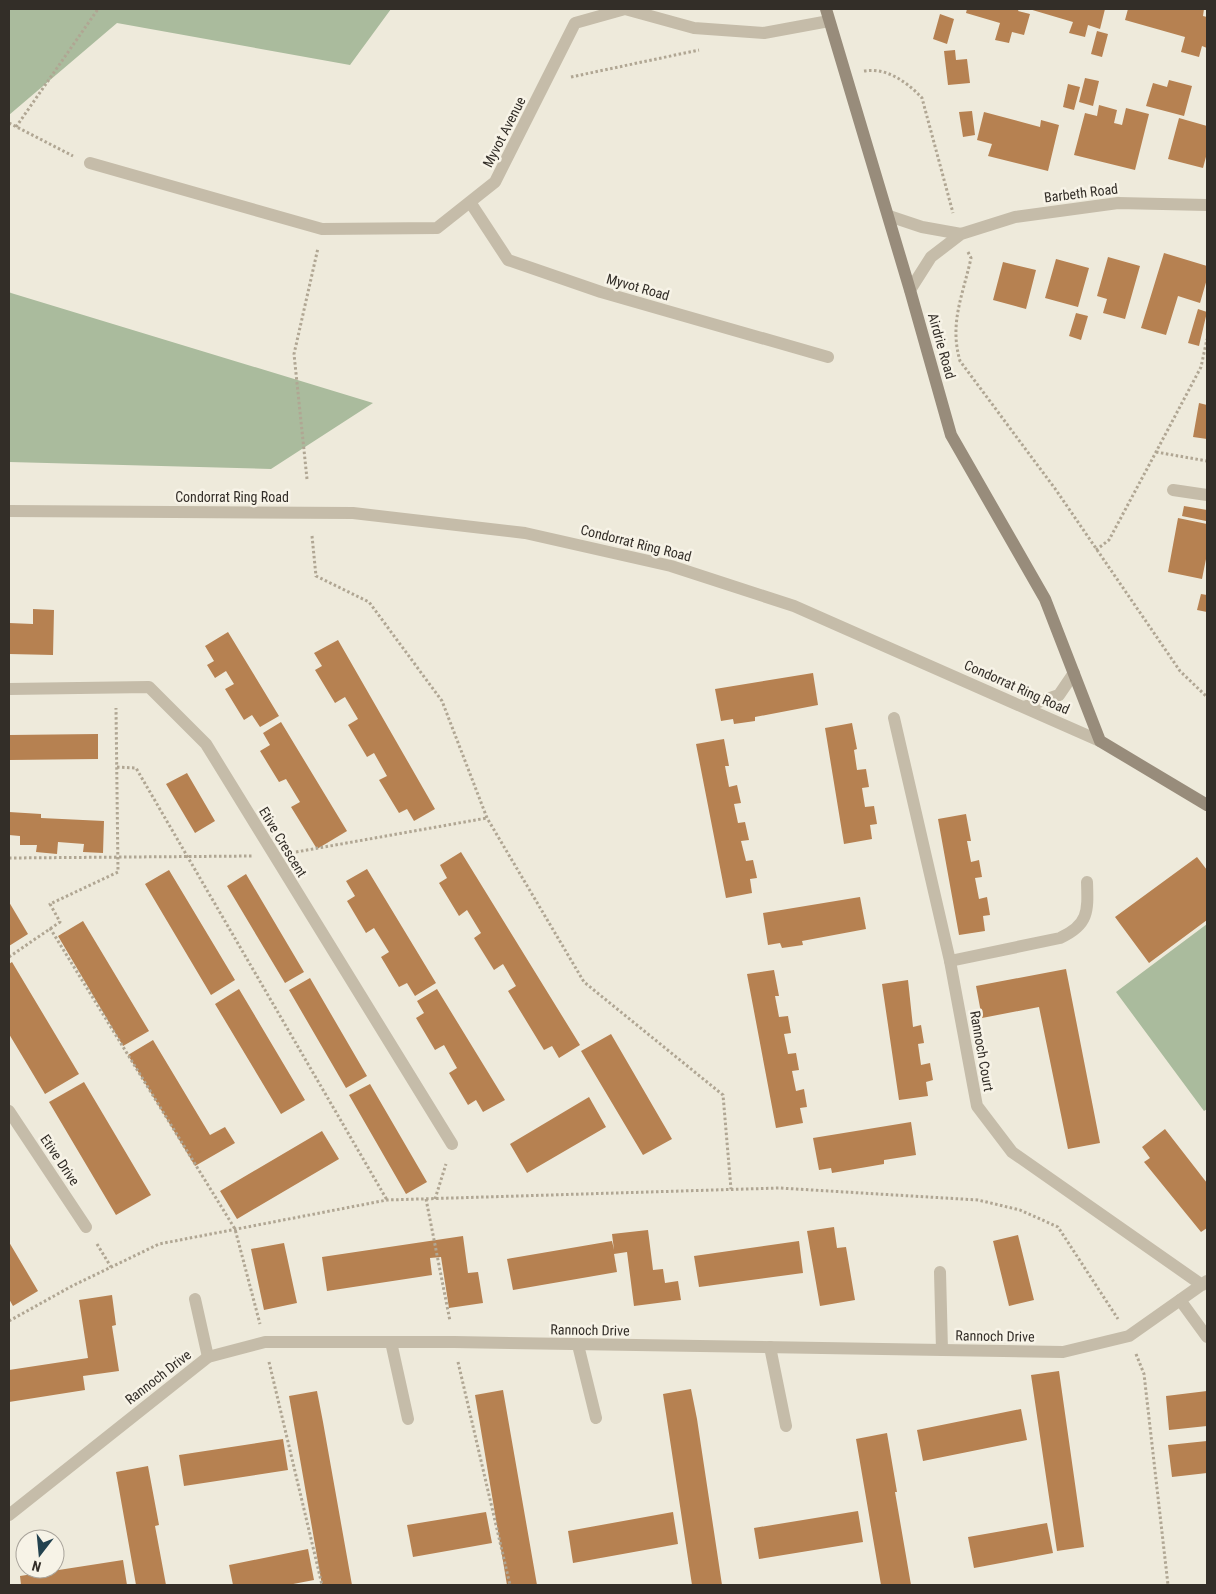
<svg xmlns="http://www.w3.org/2000/svg" width="1216" height="1594" viewBox="0 0 1216 1594" font-family="'Roboto Condensed',sans-serif">
<rect width="100%" height="100%" fill="#eeeadb"/>
<path fill="#aabb9d" d="M9,9h382l-41,56 -233,-42 -108,92z
M9,292l2,1 362,110 -102,66 -262,-7z
M1207,924v185l-3,2 -88,-119z"/>
<path fill="#b68151" d="M967,9h52l-1,2 12,3 -6,21 -12,-3 -3,11 -14,-3 5,-17 -34,-10z
M1029,9h76l-5,20 -12,-4 -3,12 -16,-4 4,-11z
M1128,9h76l-1,7 4,1v31l-5,-2 -3,11 -18,-5 4,-15 -60,-17z
M940,14l14,5 -7,25 -14,-5z
M1097,31l11,3 -6,23 -11,-3z
M955,50l1,10 11,-1 3,24 -22,2 -4,-34z
M1085,78l14,3 -6,25 -14,-4z
M1169,80l23,6 -8,30 -38,-10 7,-23 14,4z
M1068,84l12,3 -6,23 -11,-3z
M1099,105l18,5 -3,13 8,2 4,-17 23,6 -14,56 -61,-15 11,-42 12,3z
M972,111l3,24 -12,2 -4,-25z
M984,112l56,15 1,-7 18,5 -11,46 -60,-15 4,-12 -15,-4z
M1179,118l28,8v27l-4,15 -35,-9z
M1164,253l43,13v13l-7,24 -22,-7 -12,39 -25,-7z
M1108,257l32,9 -15,53 -22,-6 4,-14 -10,-3z
M1056,259l33,9 -11,39 -33,-9z
M1003,262l33,8 -10,39 -33,-9z
M1198,309l9,3 -8,34 -11,-3z
M1076,313l12,3 -7,24 -12,-4z
M1199,403l8,2v34l-14,-2z
M1184,506l23,4 -1,11 -24,-5z
M1178,518l29,6v30l-5,25 -34,-7z
M1201,594l6,1v17l-10,-2z
M33,609l21,1 -1,45 -44,-1v-31l24,1z
M228,632l51,84 -19,11 -8,-12 -8,5 -19,-31 9,-5 -8,-13 -11,7 -8,-13 7,-4 -9,-15z
M338,640l97,169 -21,12 -7,-12 -8,4 -20,-33 8,-4 -13,-23 -7,4 -19,-32 10,-6 -13,-22 -10,6 -20,-33 7,-4 -8,-13z
M813,673l5,32 -63,12v4l-21,3 -1,-5 -12,2 -6,-32z
M281,722l66,109 -30,18 -26,-42 9,-5 -14,-23 -7,3 -19,-31 10,-6 -7,-12z
M852,723l5,26 -3,1 3,20 9,-1 3,18 -7,1 3,19 9,-1 3,18 -7,1 2,14 -28,5 -19,-116z
M98,734v25l-89,1v-25z
M724,739l5,27h-4l4,21 8,-2 4,18 -7,1 4,19 7,-1 4,18 -8,1 5,20 7,-1 4,18 -7,1 2,14 -26,5 -30,-154z
M187,773l28,48 -20,12 -29,-49z
M9,812l32,2v4l63,3 -1,32 -20,-1 1,-8 -26,-2 -1,12 -21,-2 1,-7h-17v-9l-11,-1z
M966,814l5,27h-4l4,21 8,-2 3,17 -7,1 4,21 8,-2 3,18 -7,1 2,15 -26,4 -21,-116z
M461,852l119,193 -21,13 -7,-12 -8,4 -36,-59 8,-5 -13,-22 -9,6 -20,-32 7,-5 -14,-23 -8,6 -20,-33 8,-5 -7,-13z
M1197,857l10,13v50l-58,43 -34,-46z
M367,869l69,114 -21,13 -8,-13 -8,4 -18,-30 8,-5 -15,-24 -8,5 -19,-32 8,-5 -9,-15z
M169,870l66,110 -24,15 -66,-111z
M246,874l58,98 -19,11 -58,-97z
M860,897l6,32 -64,12 1,4 -21,3 -2,-5 -12,2 -5,-32z
M9,902l19,32 -19,12z
M83,921l66,110 -26,15 -65,-110z
M12,962l67,112 -34,20 -36,-60v-70z
M1066,969l34,174 -32,6 -29,-142 -57,11 -6,-32z
M774,970l5,26h-4l4,21 9,-1 3,17 -7,1 4,20 8,-1 3,17 -7,1 4,20 8,-2 3,18 -7,1 3,15 -27,5 -29,-154z
M310,978l57,98 -21,12 -57,-98z
M908,980l5,47 8,-2 3,18 -6,1 3,21 9,-2 3,17 -7,2 2,14 -29,4 -17,-116z
M239,989l66,111 -24,14 -66,-110z
M437,989l68,111 -22,12 -7,-12 -8,5 -19,-32 8,-5 -13,-23 -9,5 -19,-32 8,-5 -7,-12z
M611,1034l61,105 -29,16 -62,-104z
M153,1040l57,95 15,-8 10,16 -40,23 -67,-111z
M84,1082l67,113 -35,20 -67,-113z
M370,1084l57,98 -21,12 -57,-99z
M589,1097l17,30 -79,46 -17,-29z
M911,1122l5,33 -32,5v4l-52,9 -1,-5 -12,2 -6,-32z
M1165,1129l42,54v45l-6,4 -57,-70 6,-4 -8,-11z
M322,1131l17,28 -102,60 -17,-28z
M834,1227l3,21 9,-1 9,53 -35,6 -13,-75z
M648,1230l5,40 10,-1 2,14 13,-2 3,19 -47,6 -7,-54 -13,2 3,18 -104,18 -6,-31 105,-18 2,9 -2,-16z
M1018,1235l16,65 -25,6 -16,-65z
M463,1236l5,37 10,-1 5,31 -34,5 -8,-51 -11,1 2,17 -105,16 -5,-34z
M799,1241l4,32 -104,14 -5,-31z
M9,1242l29,49 -25,15 -4,-7z
M284,1243l13,60 -33,7 -13,-61z
M112,1295l4,30 -4,1 7,45 -36,5 2,14 -76,12v-32l79,-12 -9,-58z
M1059,1371l25,176 -27,4 -26,-176z
M691,1389l6,30 25,166h-30l-29,-191z
M503,1390l34,195h-30l-32,-190z
M317,1391l6,31 29,163h-30l-33,-189z
M1207,1391v35l-38,4 -3,-34z
M1021,1409l6,31 -104,21 -6,-31z
M887,1433l10,59h-2l16,93h-30l-25,-146z
M283,1439l5,31 -104,16 -5,-31z
M1207,1441v32l-35,4 -4,-32z
M148,1466l11,59 -4,1 11,59h-30l-20,-113z
M858,1511l5,31 -104,17 -5,-31z
M486,1512l6,31 -79,14 -6,-32z
M673,1512l5,32 -105,19 -5,-32z
M1047,1523l6,30 -79,15 -6,-31z
M308,1549l6,31 -26,5h-55l-4,-20z
M123,1560l4,25h-106l-1,-9z"/>
<g fill="none" stroke-linecap="round" stroke-linejoin="round">
<path stroke="#b0a693" stroke-width="3" stroke-dasharray="2.5 2.5" stroke-linecap="butt" d="M864,71c23,-4 44,12 58,27l31,115
M571,77l128,-27
M9,123l64,33
M16,127l82,-118
M968,252l3,6c-8,37 -22,65 -11,103l96,129 124,181 27,26
M1156,452l51,9
M307,479l-13,-125 24,-106
M312,536l4,40 53,26 73,99 45,117 97,164 139,113 8,94
M1096,550l13,-10 47,-88 45,-85 6,-28
M117,767l19,1 251,432
M296,852l191,-34
M9,858l244,-2
M50,928l185,301 25,95
M9,957l51,-35 -10,-18 68,-32 -2,-164
M426,1199l24,122
M435,1199l11,-35
M97,1244l14,23
M9,1321l63,-35 87,-42 228,-44 392,-12 199,12 42,10 38,17 60,92
M1136,1354l8,20 24,211
M269,1362l53,223
M458,1362l52,223"/>
<path stroke="#c5bca9" stroke-width="12" d="M1173,490l34,5
M950,961l110,-23c29,-13 28,-27 27,-56
M940,1272l2,78
M195,1299l13,58
M1180,1300l27,37
M391,1342l17,77
M578,1345l18,73
M770,1347l16,79"/>
<path stroke="#c5bca9" stroke-width="12" d="M90,163l232,66 115,-1 58,-46 80,-159 50,-14 69,19 70,5 65,-12
M470,202l38,58 93,32 227,65
M889,216l33,11 39,7
M910,290l21,-33 30,-23 54,-17 103,-14 89,2
M9,689l140,-2 57,57 246,400
M894,718l56,243 27,145 35,46 190,133
M9,1111l77,116
M9,1515l199,-158 57,-15h189l609,10 66,-16 78,-55"/>
<path stroke="#c5bca9" stroke-width="12" d="M9,511l344,2 172,20 146,33 123,40 306,135
M1024,707l35,-12 15,-22"/>
<path stroke="#988c7b" stroke-width="12" d="M826,9l84,281 41,145 94,164 55,142 107,64"/>
</g>
<g text-anchor="middle" dominant-baseline="central" stroke-width="5" stroke-linejoin="round" paint-order="stroke">
<g font-size="14" fill="#332e28" stroke="#f7f3e7">
<text transform="translate(504 132) rotate(-63)">Myvot Avenue</text>
<text transform="translate(1081 193) rotate(-7)">Barbeth Road</text>
<text transform="translate(638 287) rotate(16)">Myvot Road</text>
<text transform="translate(942 346) rotate(74)">Airdrie Road</text>
<text x="232" y="497">Condorrat Ring Road</text>
<text transform="translate(636 543) rotate(14)">Condorrat Ring Road</text>
<text transform="translate(1017 687) rotate(24)">Condorrat Ring Road</text>
<text transform="translate(283 842) rotate(59)">Etive Crescent</text>
<text transform="translate(982 1051) rotate(80)">Rannoch Court</text>
<text transform="translate(60 1160) rotate(56)">Etive Drive</text>
<text transform="translate(590 1330) rotate(1)">Rannoch Drive</text>
<text transform="translate(995 1336) rotate(1)">Rannoch Drive</text>
<text transform="translate(158 1377) rotate(-38)">Rannoch Drive</text>
</g>
</g>
<rect width="1216" height="1594" fill="none" stroke="#332e28" stroke-width="20"/>
<g transform="translate(40 1554) rotate(196)"><circle r="24" fill="#f7f3e7" stroke="#a9a49b"/>
<path d="M0-4L9 19L0 12L-9 19Z" fill="#23424f"/>
<text y="-8" font-size="14" font-weight="bold" text-anchor="middle" fill="#332e28">N</text>
</g>
</svg>
